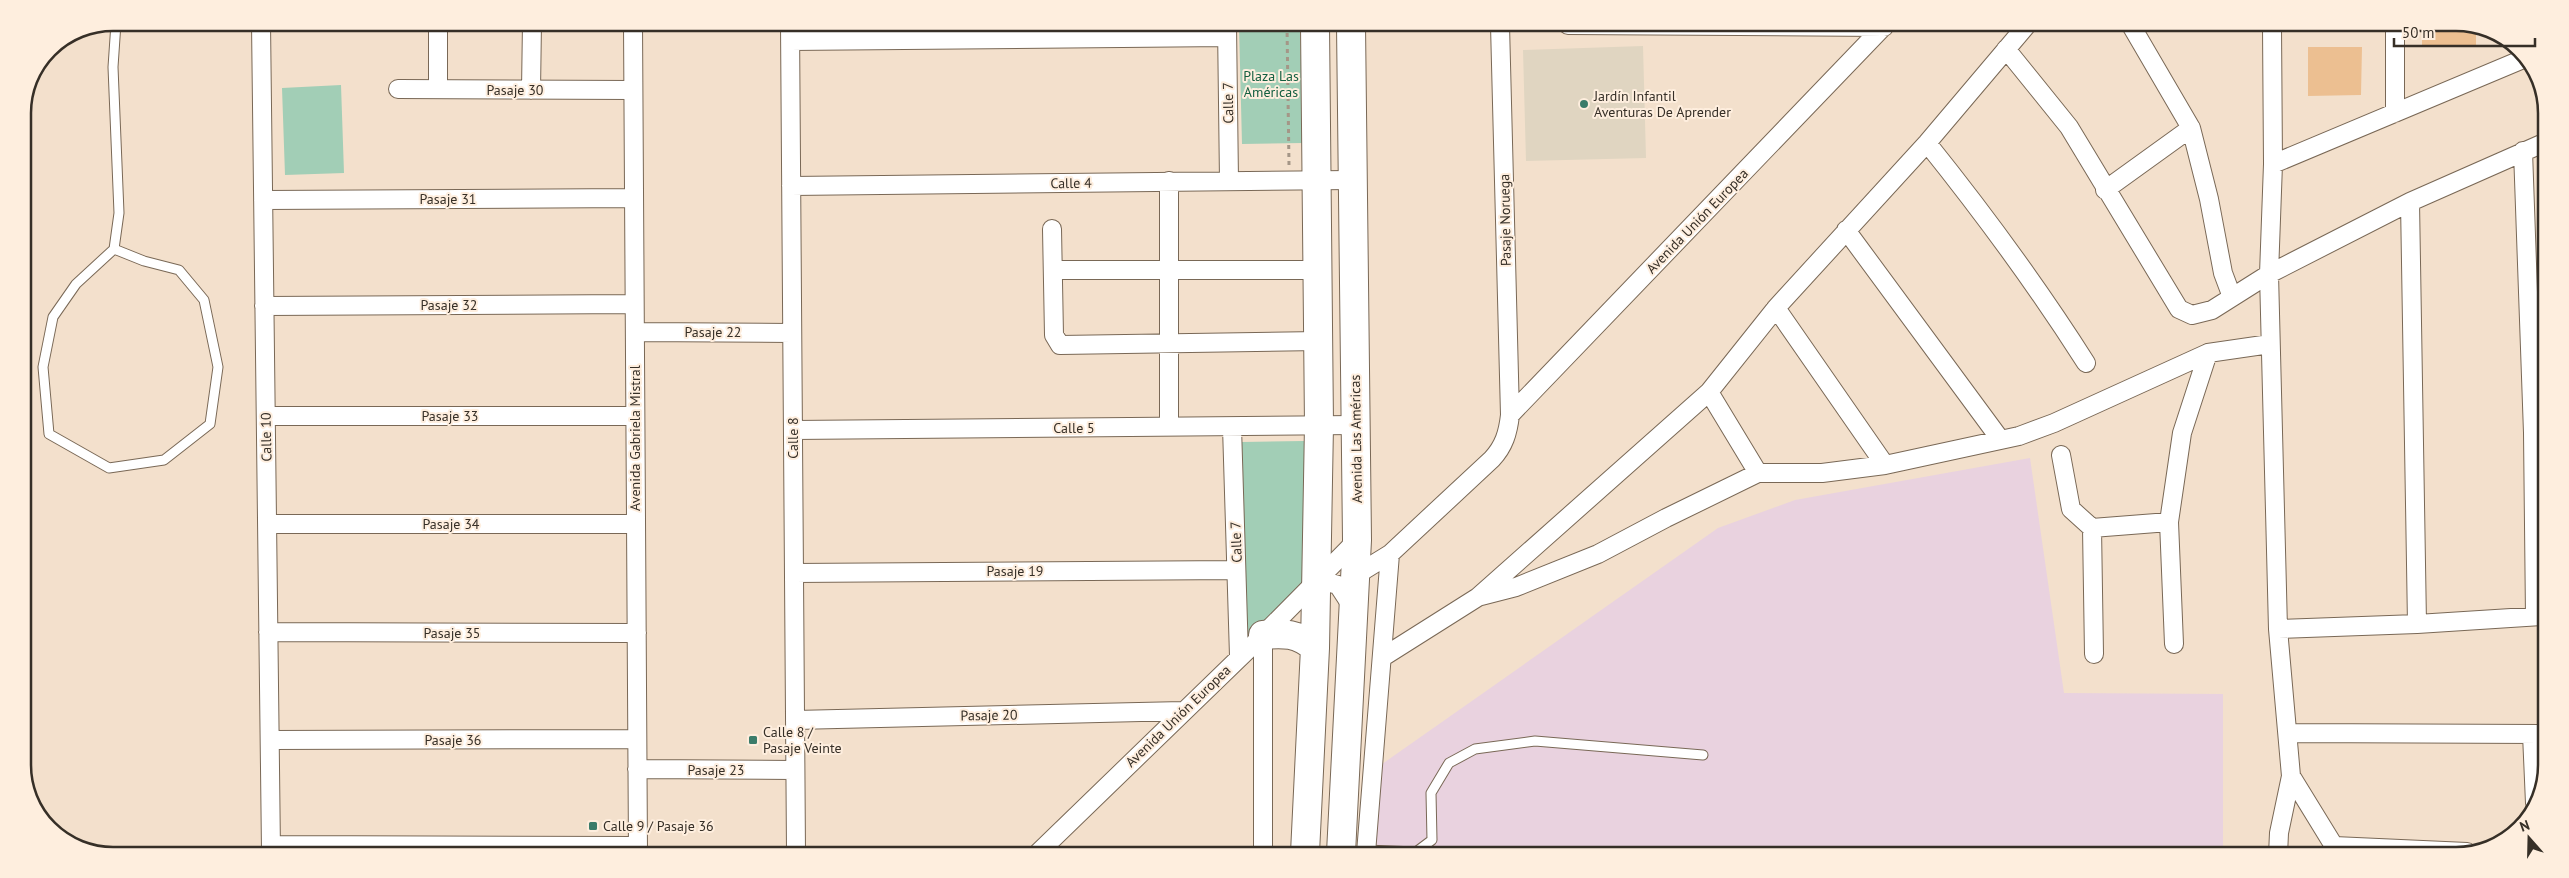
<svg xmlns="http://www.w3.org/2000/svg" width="2569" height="878" viewBox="0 0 2569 878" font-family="'PT Sans',sans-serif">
<rect width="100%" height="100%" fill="#f3e0cc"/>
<path fill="#e9d2df" d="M2030,458l34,235 159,1v161l-848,-2v-84l343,-241 77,-28z"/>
<path fill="#e0d5c1" d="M1643,46l3,112 -120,3 -3,-111z"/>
<path fill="#a2ceb6" d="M1239,25h61l3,118 -61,1z
M341,85l3,88 -59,2 -3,-87z
M1304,441l2,137 -61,64 -3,-200z"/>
<path fill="#ecbf91" d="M2422,27h54v20h-54z
M2308,47h54l-1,48 -53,1z"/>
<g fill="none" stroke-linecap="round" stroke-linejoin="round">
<defs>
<path id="service" d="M114,249l30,12 35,9 25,30 14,67 -8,57 -46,36 -55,8 -60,-34 -6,-67 10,-50 23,-33 38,-35 5,-36 -6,-146 3,-44
M1366,850l50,2 16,-12 -1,-47 18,-30 26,-14 60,-8 168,14"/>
<path id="minor" d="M261,23l10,828
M633,24l5,828
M790,24l6,828
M1227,25l2,156
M1568,25l316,2
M2272,27l1,137 -4,110 9,355 13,147 43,70v9
M2395,27v86
M790,41l437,-4
M2006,49l63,78 110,182 13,6 20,-5 57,-36 141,-72 136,-60
M398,89l235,1
M438,89v-66
M531,90l1,-67
M2191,128l18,71 14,74 9,24
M1927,143c57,71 110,143 159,220
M2523,151l10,282 2,183
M2273,164l255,-107
M1169,181v246
M791,186l560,-6
M2105,190l86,-62 -59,-101
M263,200l371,-2
M2410,202l7,422
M1052,229l2,106 6,10 259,-4
M1846,230l154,209
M1054,270h264
M264,306l370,-2
M1776,308l109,157
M635,332l157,1
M1709,392l49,81
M1510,415l374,-389
M266,416h369
M1232,427l7,229
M793,430l563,-5
M2061,455l10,54 21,19 77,-6
M267,524h369
M2092,528l2,126
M794,573l442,-3
M1356,575l34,-21 102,-95c12,-13 16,-26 18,-44l-10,-390
M1316,579l22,6 15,23
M1481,596l35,-9 82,-33 68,-36 92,-45h64l63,-8 134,-29 35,-13 154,-70 62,-9
M2278,629l139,-5 126,-8
M268,632l369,1
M1263,635v218
M2174,644l-5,-122 13,-89 26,-80
M1383,657l95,-60 231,-205 67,-84 151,-165 99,-117
M795,720l388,-9
M2288,733l254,1
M2532,734l3,69
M270,740l367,-1
M637,769l158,1
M271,845l367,1
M2334,846l133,6
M1038,853l225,-218 94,-95
M1366,853l24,-299
M2278,855l1,-22 12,-57"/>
<path id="primary" d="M1263,635c21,-2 35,-2 52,13
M1305,853l10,-205 4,-223 -4,-400
M1341,853l16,-313 -6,-515"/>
</defs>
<use href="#service" stroke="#796856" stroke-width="11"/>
<use href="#minor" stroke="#796856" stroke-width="20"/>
<use href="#primary" stroke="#796856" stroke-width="30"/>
<path stroke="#a49687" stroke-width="3" stroke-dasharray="4 4" stroke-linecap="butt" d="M1287,25l2,140"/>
<use href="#service" stroke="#fff" stroke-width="9"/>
<use href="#minor" stroke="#fff" stroke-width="18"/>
<use href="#primary" stroke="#fff" stroke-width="28"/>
</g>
<g fill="#3b7c6a" stroke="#feeede" stroke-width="2">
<circle cx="1584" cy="104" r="5"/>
<rect x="748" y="735" width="10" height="10" rx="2.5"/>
<rect x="588" y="821" width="10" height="10" rx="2.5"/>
</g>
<g text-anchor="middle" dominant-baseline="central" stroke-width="4" stroke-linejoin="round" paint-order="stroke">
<g font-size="14" fill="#125e3f" stroke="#feeede">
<text x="1271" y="76">Plaza Las<tspan x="1271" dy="16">Américas</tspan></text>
</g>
<g font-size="14" fill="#362f27" stroke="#feeede">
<text x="515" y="90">Pasaje 30</text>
<text transform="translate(1228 103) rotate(-91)">Calle 7</text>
<text transform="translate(1071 183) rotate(-1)">Calle 4</text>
<text x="448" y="199">Pasaje 31</text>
<text transform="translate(1505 220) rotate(-91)">Pasaje Noruega</text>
<text transform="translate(1697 221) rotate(-46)">Avenida Unión Europea</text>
<text x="449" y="305">Pasaje 32</text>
<text x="713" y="332">Pasaje 22</text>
<text x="450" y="416">Pasaje 33</text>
<text x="1074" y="428">Calle 5</text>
<text transform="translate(266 437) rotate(-91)">Calle 10</text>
<text transform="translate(635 438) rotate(-90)">Avenida Gabriela Mistral</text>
<text transform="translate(793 438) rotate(-90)">Calle 8</text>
<text transform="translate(1356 439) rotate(-91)">Avenida Las Américas</text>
<text x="451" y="524">Pasaje 34</text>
<text transform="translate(1236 542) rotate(-92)">Calle 7</text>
<text x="1015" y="571">Pasaje 19</text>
<text x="452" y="633">Pasaje 35</text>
<text transform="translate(989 715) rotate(-1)">Pasaje 20</text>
<text transform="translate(1178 716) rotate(-44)">Avenida Unión Europea</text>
<text x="453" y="740">Pasaje 36</text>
<text x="716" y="770">Pasaje 23</text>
</g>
<g font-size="14" fill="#362f27" stroke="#feeede" text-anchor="start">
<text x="1594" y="96">Jardín Infantil<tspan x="1594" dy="16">Aventuras De Aprender</tspan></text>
<text x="763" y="732">Calle 8 /<tspan x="763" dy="16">Pasaje Veinte</tspan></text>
<text x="603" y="826">Calle 9 / Pasaje 36</text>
</g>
</g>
<path d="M0 0H2569V878H0ZM113 31H2456A82 82 0 0 1 2538 113V765A82 82 0 0 1 2456 847H113A82 82 0 0 1 31 765V113A82 82 0 0 1 113 31Z" fill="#feeede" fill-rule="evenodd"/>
<path fill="none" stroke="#362f27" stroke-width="2.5" d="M113 31H2456A82 82 0 0 1 2538 113V765A82 82 0 0 1 2456 847H113A82 82 0 0 1 31 765V113A82 82 0 0 1 113 31Z"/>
<g transform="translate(2529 838) rotate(340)" stroke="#feeede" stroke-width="4" paint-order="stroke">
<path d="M0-4L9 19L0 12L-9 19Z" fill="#362f27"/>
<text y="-8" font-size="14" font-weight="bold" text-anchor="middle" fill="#362f27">N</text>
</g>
<path d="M2394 38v8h141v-8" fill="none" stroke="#362f27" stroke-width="2.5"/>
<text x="2402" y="38" font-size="15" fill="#362f27" stroke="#feeede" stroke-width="4" paint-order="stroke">50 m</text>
</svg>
